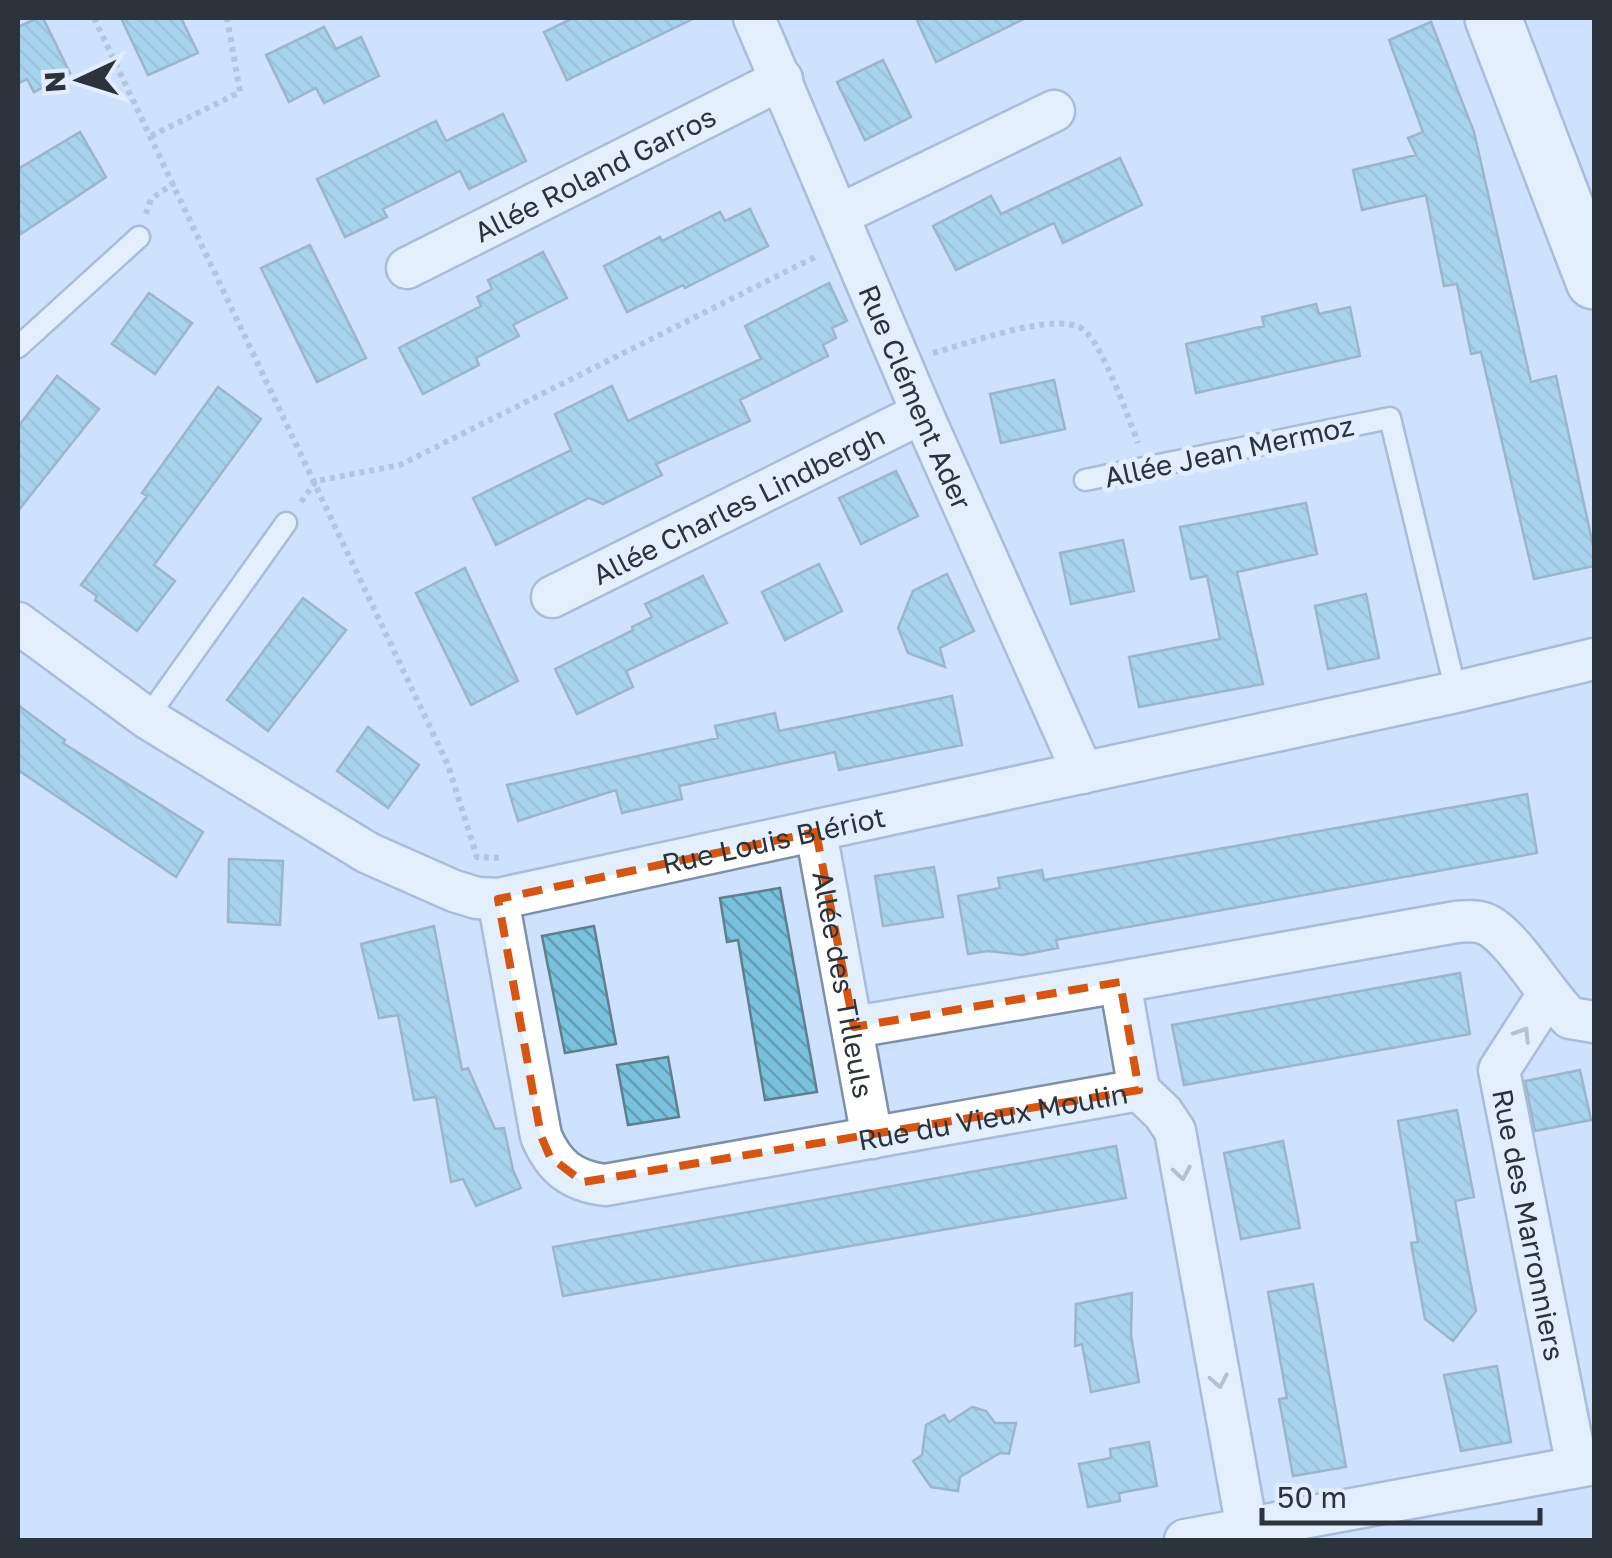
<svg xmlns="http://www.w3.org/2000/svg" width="1612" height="1558" viewBox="0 0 1612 1558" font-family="'Golos Text',sans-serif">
<defs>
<pattern id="building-back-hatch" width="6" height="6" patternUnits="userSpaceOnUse" patternTransform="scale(2.5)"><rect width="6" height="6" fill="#79c1dc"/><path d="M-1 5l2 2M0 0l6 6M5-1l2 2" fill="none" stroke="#639db4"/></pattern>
</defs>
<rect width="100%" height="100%" fill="#cee1fd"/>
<path fill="url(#building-back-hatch)" stroke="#5e808e" stroke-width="2.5" d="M37,18h6l27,55 -36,19 -7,-13 -9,5v-57z
M121,18h60l17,35 -50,22z
M573,18h122l-128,62 -23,-48z
M916,18h110l-90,44z
M1431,22l43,110 57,250 25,-6 38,174v16l-60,13 -53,-227 -10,2 -14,-70 -13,2 -18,-91 -64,15 -9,-40 63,-15 -8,-17 15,-6 -34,-92z
M324,27l12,22 25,-12 18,39 -55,27 -8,-15 -27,14 -23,-47z
M883,60l28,57 -46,23 -28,-58z
M503,114l23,47 -57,28 -9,-18 -77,38 4,8 -42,20 -28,-58 119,-58 10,20z
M80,132l26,45 -88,59v-67z
M1120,158l22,47 -79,38 -9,-20 -98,47 -23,-44 58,-30 10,18z
M750,209l18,37 -83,42 -2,-3 -56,27 -23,-46 56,-29 2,4 58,-29 5,9z
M310,245l56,113 -49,24 -56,-114z
M543,252l24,46 -54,27 6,11 -43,22 3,7 -56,29 -24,-46 82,-42 -4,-9 15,-8 -4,-9z
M829,283l18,38 -15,7 4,10 -13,7 5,11 -88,44 10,21 -94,43 6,11 -59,29 -14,-6 -93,47 -23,-47 98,-48 -16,-36 57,-28 16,35 133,-62 -16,-33z
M149,293l43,30 -37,51 -43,-30z
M1316,304l3,10 31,-7 10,49 -164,37 -10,-49 78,-18 -2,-9z
M57,376l42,33 -81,102v-84z
M1054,380l11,49 -64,14 -11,-49z
M218,387l43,32 -107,146 21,16 -38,50 -42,-31 2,-4 -16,-11 66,-89 -5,-3z
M896,471l22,45 -57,28 -22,-46z
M1306,503l11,51 -80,18 26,112 -124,23 -10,-50 91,-18 -13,-63 -16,3 -11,-52z
M1123,540l11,51 -63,13 -11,-51z
M819,564l23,47 -57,29 -23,-48z
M465,568l53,113 -47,24 -55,-112z
M947,574l27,57 -34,17 5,19 -37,-14 -10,-25 15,-37z
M703,576l24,47 -101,48 7,16 -56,27 -22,-45 78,-39 -1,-3 20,-10 -7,-13z
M1366,594l13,64 -51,11 -13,-63z
M303,598l43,32 -78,101 -41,-31z
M952,696l10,49 -123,25 -4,-18 -156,34 3,13 -60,14 -6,-23 -98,31 -11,-36 211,-47 -3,-12 60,-13 4,18z
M18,705l47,35 -2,3 140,89 -27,45 -158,-107z
M368,727l51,38 -31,43 -51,-37z
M1527,794l10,59 -481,87 2,8 -36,7 -34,-4 -20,3 -10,-58 42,-8 -2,-10 44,-8 2,10z
M229,859l54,2 -3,64 -52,-3z
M934,867l9,50 -60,9 -8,-50z
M780,888l37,204 -52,8 -27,-160 -11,2 -7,-44z
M434,926l28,144 6,-2 27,61 9,-1 9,42 8,18 -45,18 -13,-27 -12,3 -15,-85 -22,3 -16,-85 -19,3 -18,-74z
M594,926l22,118 -51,9 -23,-117z
M1460,973l10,61 -286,51 -12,-60z
M668,1057l11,60 -51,8 -11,-60z
M1580,1070l11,50 -56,11 -10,-50z
M1457,1110l17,87 -19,4 21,110 -23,30 -28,-22 -14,-76 7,-1 -20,-121z
M1283,1141l17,87 -59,11 -17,-86z
M1116,1146l10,52 -563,98 -10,-49z
M1313,1284l33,183 -53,9 -14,-77 8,-1 -19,-106z
M1132,1293l-1,42 8,47 -48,10 -9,-48 -7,2 1,-42z
M1497,1366l14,76 -50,9 -17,-76z
M972,1407l14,4 9,12h21l-7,31 -9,-1 -40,24 -2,14 -27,-4 -18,-26 9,-6 4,-30 18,-10 5,7z
M1149,1442l8,44 -38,7 1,8 -32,6 -9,-43 32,-6 -1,-9z"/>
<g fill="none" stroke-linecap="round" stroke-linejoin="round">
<defs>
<path id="lane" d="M18,347l121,-110
M1085,480l305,-62 66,274
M147,718l139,-195"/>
<g id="street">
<path id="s1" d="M754,18l168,395 161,360"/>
<path d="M839,215l215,-104"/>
<path id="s2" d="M407,268l375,-189"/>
<path id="s3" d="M552,597l370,-184"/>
<path id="s4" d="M18,623l129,95 221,135 86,38 23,7 21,1 958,-207 138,-33"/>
<path id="s5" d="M816,832l56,306"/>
<path id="s6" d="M498,899l43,237c13,31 31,45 64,49l534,-95 -19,-108 336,-60c10,-1 22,-2 32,3 26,14 58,70 82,93l24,4"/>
<path id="s7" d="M1548,994l-49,76 78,397"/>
<path d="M854,1027l266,-45"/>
<path d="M1139,1090l24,23 12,18 72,398"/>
<path d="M1185,1540l409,-76"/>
</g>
<path id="secondary" d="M1493,18l101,263"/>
</defs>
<use href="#lane" stroke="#7e90aa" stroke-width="25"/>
<use href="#street" stroke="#7e90aa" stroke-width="45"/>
<use href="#secondary" stroke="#7e90aa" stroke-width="60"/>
<path stroke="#95a4ba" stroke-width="6" stroke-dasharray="5 5" stroke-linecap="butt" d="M94,18l354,747 29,92 25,1
M151,136l89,-44 -13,-74
M146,214l5,-15 23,-16
M933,353c31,-8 126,-44 151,-23 18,14 45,89 54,113
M301,502l15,-21 84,-16 417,-209"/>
<use href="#lane" stroke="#fff" stroke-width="20"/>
<use href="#street" stroke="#fff" stroke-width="40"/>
<use href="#secondary" stroke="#fff" stroke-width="55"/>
</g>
<defs><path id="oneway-chevron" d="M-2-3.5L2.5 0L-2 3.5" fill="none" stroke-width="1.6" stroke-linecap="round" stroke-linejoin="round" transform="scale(2.5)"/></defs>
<g stroke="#95999e">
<use href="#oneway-chevron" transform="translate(1523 1034) rotate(-58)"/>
<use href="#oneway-chevron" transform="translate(1182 1173) rotate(80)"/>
<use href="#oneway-chevron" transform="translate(1219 1381) rotate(79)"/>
</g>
<path d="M0 0H1612V1558H0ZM816,832l38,195 266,-45 19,108 -556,92 -33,-25 -9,-21 -43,-237z" fill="#cee1fd" fill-opacity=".55" fill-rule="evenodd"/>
<path fill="none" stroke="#d55511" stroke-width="8" stroke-dasharray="20 12" stroke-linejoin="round" d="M816,832l38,195 266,-45 19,108 -556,92 -33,-25 -9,-21 -43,-237z"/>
<g text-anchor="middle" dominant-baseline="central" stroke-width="10" stroke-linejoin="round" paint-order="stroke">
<g font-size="28" fill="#2b333d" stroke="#e2eeff">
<text stroke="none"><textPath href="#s2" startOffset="210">Allée Roland Garros</textPath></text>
<text stroke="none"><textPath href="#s1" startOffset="412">Rue Clément Ader</textPath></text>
<text transform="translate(1229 451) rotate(-12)">Allée Jean Mermoz</text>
<text stroke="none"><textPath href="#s3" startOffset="208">Allée Charles Lindbergh</textPath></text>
<text stroke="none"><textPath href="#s4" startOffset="840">Rue Louis Blériot</textPath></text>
<text stroke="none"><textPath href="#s5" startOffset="155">Allée des Tilleuls</textPath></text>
<text stroke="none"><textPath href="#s6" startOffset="720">Rue du Vieux Moulin</textPath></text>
<text stroke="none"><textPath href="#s7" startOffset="248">Rue des Marronniers</textPath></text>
</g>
</g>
<rect width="1612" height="1558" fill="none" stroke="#2b333d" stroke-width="40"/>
<g transform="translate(80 80) rotate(266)" stroke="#e2eeff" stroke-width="8" paint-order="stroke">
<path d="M0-8L18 38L0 25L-18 38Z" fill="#2b333d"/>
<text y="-15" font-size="28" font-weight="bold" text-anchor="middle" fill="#2b333d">N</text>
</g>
<path d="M1262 1508v15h278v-15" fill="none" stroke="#2b333d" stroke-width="5"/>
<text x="1277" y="1508" font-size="30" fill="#2b333d" stroke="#e2eeff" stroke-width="8" paint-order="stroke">50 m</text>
</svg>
